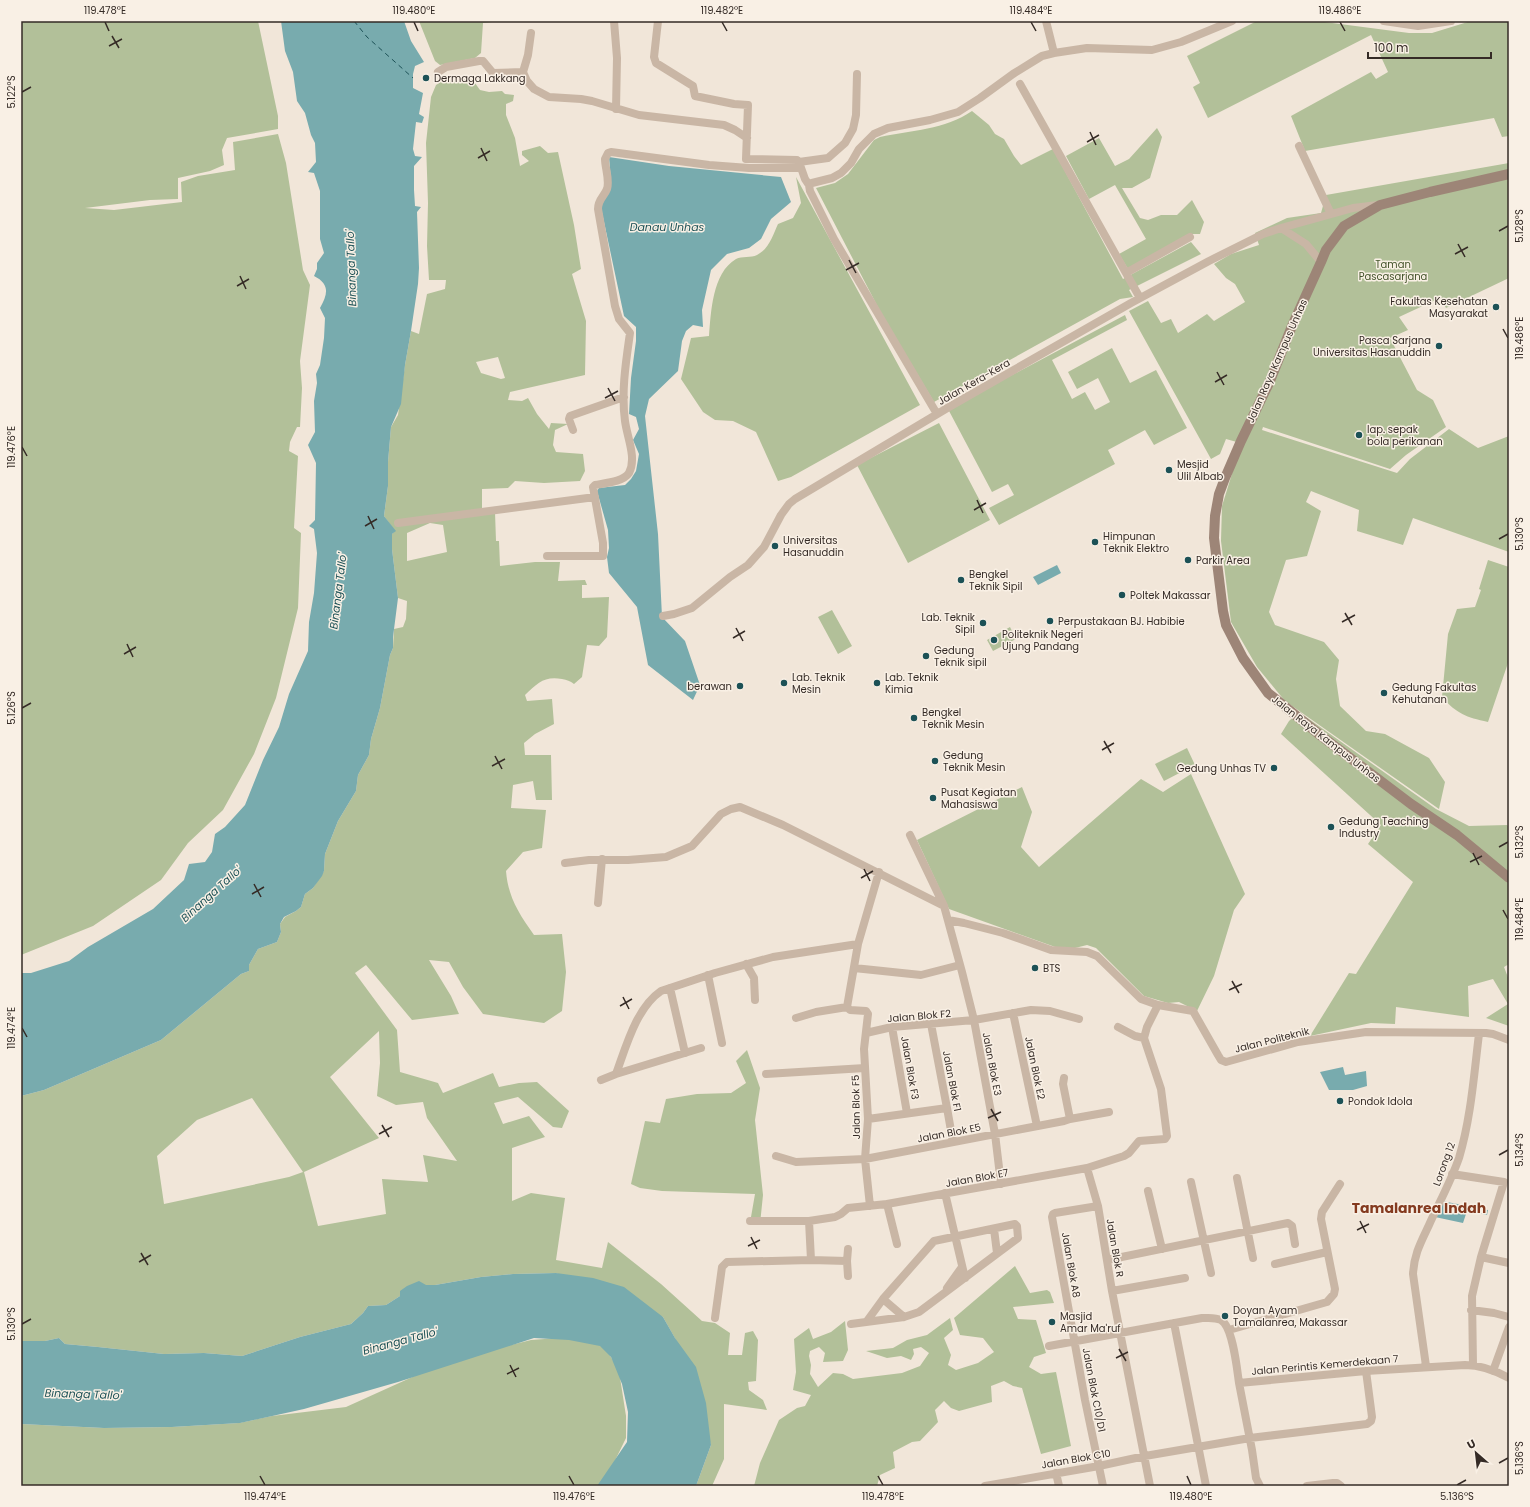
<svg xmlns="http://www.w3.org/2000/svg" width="1530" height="1507" viewBox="0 0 1530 1507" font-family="Poppins,sans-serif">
<rect width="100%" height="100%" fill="#f1e6d9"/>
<path fill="#b2c099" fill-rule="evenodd" d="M21,21h237l20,95v13l-51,9 -5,12 2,15 -14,6 -32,7v21l-28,1 -65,8 29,2 68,-8 -1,-20 17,-6 37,-6 -2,-28 45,-8 8,29 17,107 7,15 -10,76 2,27 -2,39h-3l-7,15 -1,9 9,5 -4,72 7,5 -3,75 -22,90 -22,56 -31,56 -35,33 -27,37 -68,46 -72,29z
M419,21h82l-18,2 -2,30 -6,5 -35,7 -5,-4z
M1257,21h60l92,12h23l39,-12h38v115l-7,1 -8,-19 -189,33 -14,-35 80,-44 5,7 12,-7 -17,-37 -163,83 -15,-31 7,-4 -13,-27z
M472,79l8,11 9,2 13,-1 3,3 9,1 -1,6 -7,3v11l9,23 5,28 9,-5 -7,-6v-4l18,-5 8,7 10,-1 16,73 7,44 -9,5 14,47 -1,54 -75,17 -2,8 14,1 6,-3 9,16 12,15 2,-6 17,1 -13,6 -2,15 3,7 27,2 2,17 -5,10 -36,2 -29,-2 -7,7 -26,1v23h13l1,29h3l1,25 35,-4h25l-2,19 27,-1 2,5h-5v13l27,-1 -2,40 -8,9 -12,-1 -5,32 -8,7c-4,-3 -7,-4 -12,-5 -18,-3 -24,4 -37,16l2,6 25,-2 2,25 -19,10 -11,9 1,12h26l1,45h-16l-3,-19 -20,4 -2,23 35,2 -4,38 -19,4 -17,19c2,26 13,43 28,64l28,-1 4,38 -4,39 -18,12 -61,-9 -20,-27 -14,-25 -20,-2 22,36 8,18 -47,6 -46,-55 -11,8 42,57 3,42 38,11 5,10 50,-20 6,14 20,-4 18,-1 32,29 -7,17 -9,-1 -35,-30 -24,6 9,21 26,-8 16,21 -33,11v53l19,-8 34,5 -9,62 46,8 6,-26 53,42 41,37 13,2 15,10 -2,22h14l3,-22 8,-2 5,9 -2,41 -8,1 1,8 14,10 4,10 -43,-6v55l-12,27h-16l15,-41 -35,-105 -13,-23 -107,-44 -43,1 -32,3 -46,8h-9l-26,11 -14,9 -18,1 -5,7 -12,11 -51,13 -58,19 -38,-3 -40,1 -66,-7 -33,-3 -6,-6 -14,3h-24v-245l23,-6 117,-50 80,-66 8,-3v-6l9,-16 19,-7 4,-10 -1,-8 5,-7 11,-6 5,-4 4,-13 8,-6 11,-17 1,-17 13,-33 18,-30 2,-16 11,-20 2,-16 9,-31 10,-53 3,-7 1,-19 9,-2 3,-8 1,-18 -9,-3 -6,-49v-15l3,-3 -11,-15 4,-30v-24l3,-35 7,-12 7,-50 6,-34 8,3 8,-40 18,-5 1,-9h-17l-2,-34 1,-43 -2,-60 5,-46 5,-12 8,-5zM498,357l7,21 -4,1 -20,-6 -5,-11zM430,523l13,2 4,27 -40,9v-28zM379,1031l1,32 -3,33 19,9 27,-3 4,16 30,43 -34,-6 5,27 -46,-3 4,35 -68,12 -14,-54 75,-34 -49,-61zM252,1098l51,74 -14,5 -125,27 -7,-48 40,-36z
M972,111l17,14 6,9 9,5 10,17 7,9 32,-16 70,130 68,-37 10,12 -72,36 4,7 -13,2 -186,103 -52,-87 -66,-127 19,-5 13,-9 26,-34 6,-3c31,-7 65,-7 92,-26z
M1157,128l5,9 -12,41 -18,10h-10l18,30 8,2 13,-5h16l15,-15 12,22 -4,12h-11l-61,35 -9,-15 27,-15 -31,-54 -26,14 -23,-43 33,-18 16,28 14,-7z
M1509,163v115l-63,30 -6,-10 -41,19 9,13 -18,8 27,52 16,10 13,27 -40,28 -16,14 -127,-42 -1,3 135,43 13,-14 39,-30 29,19 31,-12v116l-96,-34 -10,27 -46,-14 2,-21 -48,-19 -5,11 15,9 -14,45 -21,4 -17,52 6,13 49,17 15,18 -3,19 4,27 26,25 19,3 44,24 16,24 -6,27 -154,-108 -28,-34 -26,-45 -10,-81 1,-35 13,-42 9,-20 -18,-5 -6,15 -9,5 -82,-148 19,-10 13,22 10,-4 7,14 29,-19 7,7 31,-19 -10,-18 -9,-6 -12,-14 17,-10 28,-9 -4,-12 32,-15 34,-5 5,-18z
M796,177l124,228 -129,72 -13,4 -22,-49 -23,-11 -18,-1 -12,-8 -22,-33 10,-41 18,-2c2,-23 3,-63 27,-77 6,-3 15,-1 21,-4 12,-6 16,-20 21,-31l15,-6 8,-15z
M1125,315l2,5 -75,40 20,39 13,-7 10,18 15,-8 -12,-24 -21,11 -9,-17 44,-24 18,35 26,-13 31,58 -33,17 -9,-15 -37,20 7,14 -116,61 -10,-17 25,-13 -6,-11 -16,8 -44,-83z
M939,423l51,97 -82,43 -51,-98z
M1488,560l21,7v93l-21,62c-22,-5 -31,-8 -46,-25l6,-63 9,-25 18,-2 6,-17 -2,-1z
M832,610l20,36 -14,8 -20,-37z
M1010,627l6,12 -23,12 -6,-11z
M1299,712l137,97 33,17 38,-1 2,2v137l-5,3 5,13v46l-23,-8 22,-14 -15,-25 -25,7 1,31 -73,-10 -1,17 -24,-1 -61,13 39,-63 7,1 57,-92 -45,-38 13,-19 -100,-91 8,-13z
M1187,748l8,17 -31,16 -9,-17z
M1191,774l54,120 -11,16 -20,66 -17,35 -18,-9 -11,1 -24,-7 -48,-48 -9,-3 -16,4 -13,-1 -109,-39 -32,-69 105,-53 10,25 -11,35 18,20 102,-88 22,13z
M747,1050l13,38 -5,32 8,75 -3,29 -9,-7 4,-23 -93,-3 -22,-3 -9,-4 14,-63 15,2 6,-24 31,-5 34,-1 15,-10 -10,-22z
M1015,1266l15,27 17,-3 3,2 4,11 -41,4 5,12 18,1 10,33 -12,4 -5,10 12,7 15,-2 15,74 -30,8 -19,-66 -9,-2 -9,-5 -13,5 1,16 -33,9 -8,-3 -7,-7 -9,9 3,12 -18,19 -8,1 -19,10 2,16 -15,7 -3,11h-123l6,-23 19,-43 18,-12 8,-2 6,-11 -18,-5 3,-18 -2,-33 15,-11 4,11 18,-7 14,-11 3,29 -5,11 -20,1 2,-9 -6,-6 -9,4 -1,5 2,9 -1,9 8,13 15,-14 10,1 10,5 49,-6 18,-7 9,-13 -8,-6 -8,2 1,5 -3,6 -10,-4 -14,2 -21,-7 27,-3 14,-8 20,-5 23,-17 3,12 -9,8 7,17 -3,10 8,5 22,-7 16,-11 -11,-14 -23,-3 -6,-17z
M558,1338l29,3 18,6 14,24 7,45v22l-20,41 -6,7h-579v-62l83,4 68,-1 67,-4 33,-7 74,-9 104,-47 81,-20z"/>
<path fill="#78abae" d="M281,21h123l7,20 13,21 -9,4 -2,8v14l10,5 -4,21 5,3 -2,6 -6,-1 -3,27 2,7 7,1 -8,9v24l1,16 6,1 -4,5 2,56 -1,16 -7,47 -6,34 -4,39 -10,23 -3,35v24l-4,30 12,15 -4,3v15l6,49 -5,39v11l-3,7 -10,53 -9,31 -2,16 -11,20 -2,16 -18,30 -13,33 -1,17 -2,5 -9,12 -8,6 -4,13 -5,4 -12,6 -4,7 1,8 -4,10 -19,7 -9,16v6l-8,3 -80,66 -117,50 -23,6v-123h10l38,-12 19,-14 65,-38 31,-29 5,-16 16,-2 7,-10 3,-18 10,-7 20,-22 18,-45 16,-33 10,-33 19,-43 1,-29 5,-29 3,-40 -3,-24 -5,-3 6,-6 1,-57 -8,-18 7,-13 -1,-31 3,-18 -1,-9 4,-9 4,-27 1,-20 -5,-10c8,-14 10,-24 -6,-32l3,-7v-6l7,-10 -4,-14v-48l-6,-18 -6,-1 8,-10 -1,-19 -4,-8 -6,-22 -8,-12 -4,-29 -8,-21z
M609,157l60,9 112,11 10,25 -20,17 -10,20 -12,9 -22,6 -16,16 -9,40 1,17 -10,-2 -7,6 -4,10 -4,30 -29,28 -4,17 13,118 4,83 23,24 15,44 -7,15 -45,-35 -11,-58 -28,-34 -2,-16 2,-9 -1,-18 -11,-39 2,-3 26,-3 6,-6 5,-8 3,-17 -6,-14 6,-11 -3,-12 -7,-3 2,-36 5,-37v-14l-12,-11 -24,-113 11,-22z
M1057,565l4,8 -23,12 -5,-8z
M1343,1067l2,8 21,-4 1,15 -14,4h-24l-9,-18z
M1442,1201l46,9 -1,5 -20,-4 -4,12 -28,-6z
M556,1273l37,5 31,9 39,30 12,21 21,29 10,36 5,42 -15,41h-99l30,-44 1,-30 -6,-28 -11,-27 -11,-11 -31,-6 -35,-2 -136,44 -94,27 -64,14 -68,4 -68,1 -83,-4v-83h24l14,-3 6,6 33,3 66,7 40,-1 38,3 58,-19 51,-13 12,-11 5,-7 18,-1 14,-9v-5l7,-5 12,-5 7,4h9l46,-8 32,-3z"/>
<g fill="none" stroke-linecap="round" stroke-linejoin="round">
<path stroke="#1c5156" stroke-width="1" stroke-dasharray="5 4" stroke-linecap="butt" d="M354,21l13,16 46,41"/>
<path stroke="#c9b6a5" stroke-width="8" d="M614,21l3,37 -1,51
M658,21l-4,36 2,6 37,23 2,10 39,8 14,1 -2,54 51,1 2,2 6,17 4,6 1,6 24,48 103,175
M1046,21l8,32
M1384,21l34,5 33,-5
M531,33l-3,22 -5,17 4,9 7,8 15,8 32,2 11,2 47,14 85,10 11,5 12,8
M438,72l8,-5 33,-6h4l10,12 30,-1
M1020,84l120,214
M1299,146l32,68
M799,162l29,-4 17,-15 8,-14 3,-14 1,-41
M809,185l3,-2 20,-5 9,-5 10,-10 8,-14 15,-15 14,-6 42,-8 28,-8 22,-14 33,-24 29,-18 12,-3 33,-5 65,2 29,-8 51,-21
M1281,228l72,-20 25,-3
M1126,273l64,-36
M573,430l-4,-11 1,-3 54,-19
M398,523l197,-26
M547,556h56v-13l-10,-56 2,-2c10,-2 28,-3 34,-12 8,-15 -2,-36 -4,-52 -4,-29 1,-60 5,-88l-11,-14 -4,-13 -17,-97c0,-10 6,-12 9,-20 3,-9 -2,-21 -2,-30l3,-6 3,-1 98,13 40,3h52
M663,616l11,-2 18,-6 38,-31 18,-12 16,-18 17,-32 8,-11 6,-5 154,-92 182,-104 78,-42 54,-27 18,-6 25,16 15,18
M910,835l34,71 18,66 12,48 21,114 6,50
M565,863l24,-3h39l38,-3 26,-11 29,-32 10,-5 9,-2 43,18 161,81
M598,903l4,-44
M948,920l16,3 39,10 48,17 36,2 10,4 44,43 17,6 35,6 25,44 3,5 5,2 72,-20 68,-10 120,1 7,1 16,6
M858,944l21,-72
M746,964l8,14 1,22
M854,968l67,7 39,-10
M708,975l14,68
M670,988l15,65
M847,1007l3,3 16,1 2,3 -4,35 4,70 -3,40 5,47
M1013,1013l24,113
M796,1018l20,-6 31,-5
M931,1024l16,84 6,34
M892,1027l15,86
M1118,1027l17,9 9,2
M866,1033l26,-6 82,-7 57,-10 19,1 29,8
M616,1074l85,-26
M766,1074l99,-6
M601,1080l15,-6c10,-27 20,-66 45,-83l54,-18 58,-16 85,-13 -11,63
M868,1119l79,-11
M1070,1119l39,-7
M776,1156l20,6 69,-3 199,-38 6,-2 -7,-35 1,-6
M1087,1168l11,38 14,85 38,195
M1452,1174l52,8 -23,75 -9,39 1,69
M1237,1178l16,80
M1191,1182l20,91
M1148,1191l14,58
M945,1193l20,85
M887,1204l10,40
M1098,1206l-43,7 -2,1 -1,3 33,183 18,86
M750,1221h59
M994,1229l3,24
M1481,1257l28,6
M811,1260l36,1 1,-12
M1107,1260l181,-37 4,3 3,18
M847,1261l1,15
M1275,1264l52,-12
M947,1288l15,-21
M1112,1291l73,-13
M883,1299l21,18
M1471,1310l23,3 15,4
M715,1318l7,-51 5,-5 84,-2 -2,-39 26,-4 6,-3 7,-6 39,-4 200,-36 37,-12 5,-3 10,-12 26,-2 2,-3 -6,-47 -17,-51 3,-11 11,-22
M1174,1323l32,163
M851,1324l53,-7 15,-5 99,-74 -1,-12 -2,-2 -81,17 -51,58 -16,22
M1229,1330l98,-28 7,-8 1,-5 -14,-70 1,-7 18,-28
M1049,1346l153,-28c7,0 13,-1 19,2 12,7 16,49 18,63l127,-12 99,-6c15,0 31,6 44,13
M1426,1366l-13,-92c1,-20 8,-32 16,-49 10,-22 22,-44 30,-67 12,-40 15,-84 20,-124
M1493,1371l16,-44
M1239,1383l13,67 4,28 4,8
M1056,1473l3,13
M985,1486l114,-20 46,-10 105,-18 117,-14 4,-3 1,-4 -6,-46
M1307,1486l26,-3h4l4,3"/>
<path stroke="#9d8577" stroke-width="10" d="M1509,174l-79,18 -50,13 -36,21 -18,24 -5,12 -29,64 -22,55 -29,60 -16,37 -6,16 -4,22 -1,22 9,73 3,14 17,33 25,35 52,42 91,69 46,31 52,43"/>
</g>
<path fill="none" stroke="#352b26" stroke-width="1.5" d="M105,22l4,9M414,22l4,9M722,22l5,9M1031,22l5,9M1340,22l5,9M112,36l7,12M109,46l13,-7M22,92l9,-5M1090,132l6,13M1087,142l12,-7M481,148l6,13M478,158l12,-7M1499,231l9,-5M1458,244l7,13M1455,254l13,-7M849,260l7,13M846,270l13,-7M240,276l6,13M237,286l12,-7M1503,329l5,9M1217,372l7,13M1215,382l12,-7M608,388l7,13M605,398l13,-7M22,447l5,9M977,500l6,13M974,510l12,-7M368,516l6,13M365,526l12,-7M1499,539l9,-5M1345,613l7,12M1342,622l13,-7M736,628l7,13M733,638l12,-7M127,644l6,13M124,654l12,-7M22,708l9,-5M1104,741l7,12M1102,750l12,-7M495,756l7,13M492,766l13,-7M1499,847l9,-5M1473,853l6,12M1470,862l12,-6M864,869l6,12M861,878l12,-7M254,884l7,13M252,894l12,-7M1503,910l5,9M1232,981l7,12M1229,990l13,-6M623,997l6,12M620,1006l12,-7M22,1028l5,9M991,1109l7,12M988,1118l13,-6M382,1125l7,12M379,1134l13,-7M1499,1155l9,-5M1360,1221l6,12M1357,1230l12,-6M751,1237l6,12M748,1246l12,-6M141,1253l7,12M139,1262l12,-7M22,1324l9,-5M1119,1349l7,12M1116,1358l12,-6M510,1365l6,12M507,1374l12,-6M1499,1463l9,-5M260,1476l5,9M569,1476l5,9M878,1476l5,9M1187,1476l4,9M1457,1485l9,-5"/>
<g fill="#1c5156" stroke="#f9f0e5" stroke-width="1.5">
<circle cx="426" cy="78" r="4"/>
<circle cx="1496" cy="307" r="4"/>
<circle cx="1439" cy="346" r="4"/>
<circle cx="1359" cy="435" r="4"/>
<circle cx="1169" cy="470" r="4"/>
<circle cx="1095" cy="542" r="4"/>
<circle cx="775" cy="546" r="4"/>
<circle cx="1188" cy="560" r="4"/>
<circle cx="961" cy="580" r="4"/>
<circle cx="1122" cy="595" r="4"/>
<circle cx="1050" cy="621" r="4"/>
<circle cx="983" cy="623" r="4"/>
<circle cx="994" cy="640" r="4"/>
<circle cx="926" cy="656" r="4"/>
<circle cx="784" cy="683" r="4"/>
<circle cx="877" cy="683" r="4"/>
<circle cx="740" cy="686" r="4"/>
<circle cx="1384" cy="693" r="4"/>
<circle cx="914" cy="718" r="4"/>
<circle cx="935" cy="761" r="4"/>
<circle cx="1274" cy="768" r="4"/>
<circle cx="933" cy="798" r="4"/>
<circle cx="1331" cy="827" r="4"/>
<circle cx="1035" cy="968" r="4"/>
<circle cx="1340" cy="1101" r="4"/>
<circle cx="1225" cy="1316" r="4"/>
<circle cx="1052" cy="1322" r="4"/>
</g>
<g text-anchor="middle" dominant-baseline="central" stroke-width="3" stroke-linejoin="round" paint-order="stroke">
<g font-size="10" fill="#352b26" stroke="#f9f0e5" text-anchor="start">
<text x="434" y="78">Dermaga Lakkang</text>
<text x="1488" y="301" text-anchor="end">Fakultas Kesehatan<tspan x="1488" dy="12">Masyarakat</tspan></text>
<text x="1431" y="340" text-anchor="end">Pasca Sarjana<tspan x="1431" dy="12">Universitas Hasanuddin</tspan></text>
<text x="1367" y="429">lap. sepak<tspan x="1367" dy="12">bola perikanan</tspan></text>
<text x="1177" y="464">Mesjid<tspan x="1177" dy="12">Ulil Albab</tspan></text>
<text x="1103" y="536">Himpunan<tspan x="1103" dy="12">Teknik Elektro</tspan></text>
<text x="783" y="540">Universitas<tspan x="783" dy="12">Hasanuddin</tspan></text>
<text x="1196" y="560">Parkir Area</text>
<text x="969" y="574">Bengkel<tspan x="969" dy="12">Teknik Sipil</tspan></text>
<text x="1130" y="595">Poltek Makassar</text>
<text x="975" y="617" text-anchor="end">Lab. Teknik<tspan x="975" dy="12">Sipil</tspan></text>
<text x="1058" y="621">Perpustakaan BJ. Habibie</text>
<text x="1002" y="634">Politeknik Negeri<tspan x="1002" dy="12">Ujung Pandang</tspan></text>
<text x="934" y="650">Gedung<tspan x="934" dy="12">Teknik sipil</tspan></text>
<text x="792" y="677">Lab. Teknik<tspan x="792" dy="12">Mesin</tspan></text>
<text x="885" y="677">Lab. Teknik<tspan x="885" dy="12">Kimia</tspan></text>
<text x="732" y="686" text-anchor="end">berawan</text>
<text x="1392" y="687">Gedung Fakultas<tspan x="1392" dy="12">Kehutanan</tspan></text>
<text x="922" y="712">Bengkel<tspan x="922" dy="12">Teknik Mesin</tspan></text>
<text x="943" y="755">Gedung<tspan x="943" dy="12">Teknik Mesin</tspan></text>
<text x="1266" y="768" text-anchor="end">Gedung Unhas TV</text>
<text x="941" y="792">Pusat Kegiatan<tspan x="941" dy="12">Mahasiswa</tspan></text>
<text x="1339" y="821">Gedung Teaching<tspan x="1339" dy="12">Industry</tspan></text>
<text x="1043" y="968">BTS</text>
<text x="1348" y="1101">Pondok Idola</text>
<text x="1233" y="1310">Doyan Ayam<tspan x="1233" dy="12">Tamalanrea, Makassar</tspan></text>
<text x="1060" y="1316">Masjid<tspan x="1060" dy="12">Amar Ma'ruf</tspan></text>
</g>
<g font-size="10" fill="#43532a" stroke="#f9f0e5">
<text x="1393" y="264">Taman<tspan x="1393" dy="12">Pascasarjana</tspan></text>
</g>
<g font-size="10" fill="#352b26" stroke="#f9f0e5">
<text transform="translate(1277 361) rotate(-66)">Jalan Raya Kampus Unhas</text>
<text transform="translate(974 382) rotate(-30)">Jalan Kera-Kera</text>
<text transform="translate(1326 739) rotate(38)">Jalan Raya Kampus Unhas</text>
<text transform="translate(919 1016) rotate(-5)">Jalan Blok F2</text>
<text transform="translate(1272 1040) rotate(-14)">Jalan Politeknik</text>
<text transform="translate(992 1064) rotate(79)">Jalan Blok E3</text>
<text transform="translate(910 1068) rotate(80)">Jalan Blok F3</text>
<text transform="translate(1035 1068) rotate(78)">Jalan Blok E2</text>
<text transform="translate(952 1081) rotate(79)">Jalan Blok F1</text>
<text transform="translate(856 1107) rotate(-91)">Jalan Blok F5</text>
<text transform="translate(949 1133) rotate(-11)">Jalan Blok E5</text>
<text transform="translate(1444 1164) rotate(-70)">Lorong 12</text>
<text transform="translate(977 1178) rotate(-10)">Jalan Blok E7</text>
<text transform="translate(1115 1248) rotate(80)">Jalan Blok R</text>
<text transform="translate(1071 1265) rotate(80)">Jalan Blok A8</text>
<text transform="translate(1325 1365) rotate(-5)">Jalan Perintis Kemerdekaan 7</text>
<text transform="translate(1094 1390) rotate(79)">Jalan Blok C10/D1</text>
<text transform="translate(1076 1459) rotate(-10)">Jalan Blok C10</text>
</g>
<g font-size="11" font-style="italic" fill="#1c5156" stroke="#f9f0e5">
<text x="667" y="227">Danau Unhas</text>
<text transform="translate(351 268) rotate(-92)">Binanga Tallo'</text>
<text transform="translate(338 591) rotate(-83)">Binanga Tallo'</text>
<text transform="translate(211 894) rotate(-42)">Binanga Tallo'</text>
<text transform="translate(400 1341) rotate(-15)">Binanga Tallo'</text>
<text transform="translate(83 1394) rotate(2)">Binanga Tallo'</text>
</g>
<g font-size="14" font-weight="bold" fill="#843a1f" stroke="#f9f0e5">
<text x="1419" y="1208">Tamalanrea Indah</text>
</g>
</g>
<rect width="1530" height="1507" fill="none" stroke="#f9f0e5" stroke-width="44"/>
<g transform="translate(1476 1453) rotate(332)" stroke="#f9f0e5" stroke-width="3" paint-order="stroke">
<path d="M0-3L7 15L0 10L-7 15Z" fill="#352b26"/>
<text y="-6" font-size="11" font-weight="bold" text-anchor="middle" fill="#352b26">U</text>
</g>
<path d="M1368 52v6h123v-6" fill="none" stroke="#352b26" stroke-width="2"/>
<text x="1374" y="52" font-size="12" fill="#352b26" stroke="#f9f0e5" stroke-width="3" paint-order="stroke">100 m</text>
<rect x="22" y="22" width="1486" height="1463" fill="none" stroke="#352b26" stroke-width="1.5"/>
<g font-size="10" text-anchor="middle" fill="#352b26">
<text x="105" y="14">119.478°E</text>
<text x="414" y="14">119.480°E</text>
<text x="722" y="14">119.482°E</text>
<text x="1031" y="14">119.484°E</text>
<text x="1340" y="14">119.486°E</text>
<text transform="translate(11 92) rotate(-90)" y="4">5.122°S</text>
<text transform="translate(1519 226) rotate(-90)" y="4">5.128°S</text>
<text transform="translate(1519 338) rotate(-90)" y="4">119.486°E</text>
<text transform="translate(11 447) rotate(-90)" y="4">119.476°E</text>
<text transform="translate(1519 534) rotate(-90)" y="4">5.130°S</text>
<text transform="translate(11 708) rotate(-90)" y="4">5.126°S</text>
<text transform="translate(1519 842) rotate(-90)" y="4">5.132°S</text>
<text transform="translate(1519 919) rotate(-90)" y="4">119.484°E</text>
<text transform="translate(11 1028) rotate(-90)" y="4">119.474°E</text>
<text transform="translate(1519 1150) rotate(-90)" y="4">5.134°S</text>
<text transform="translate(11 1324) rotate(-90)" y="4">5.130°S</text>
<text transform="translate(1519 1458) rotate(-90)" y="4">5.136°S</text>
<text x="265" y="1500">119.474°E</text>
<text x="574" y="1500">119.476°E</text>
<text x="883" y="1500">119.478°E</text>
<text x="1191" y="1500">119.480°E</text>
<text x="1457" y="1500">5.136°S</text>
</g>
</svg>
